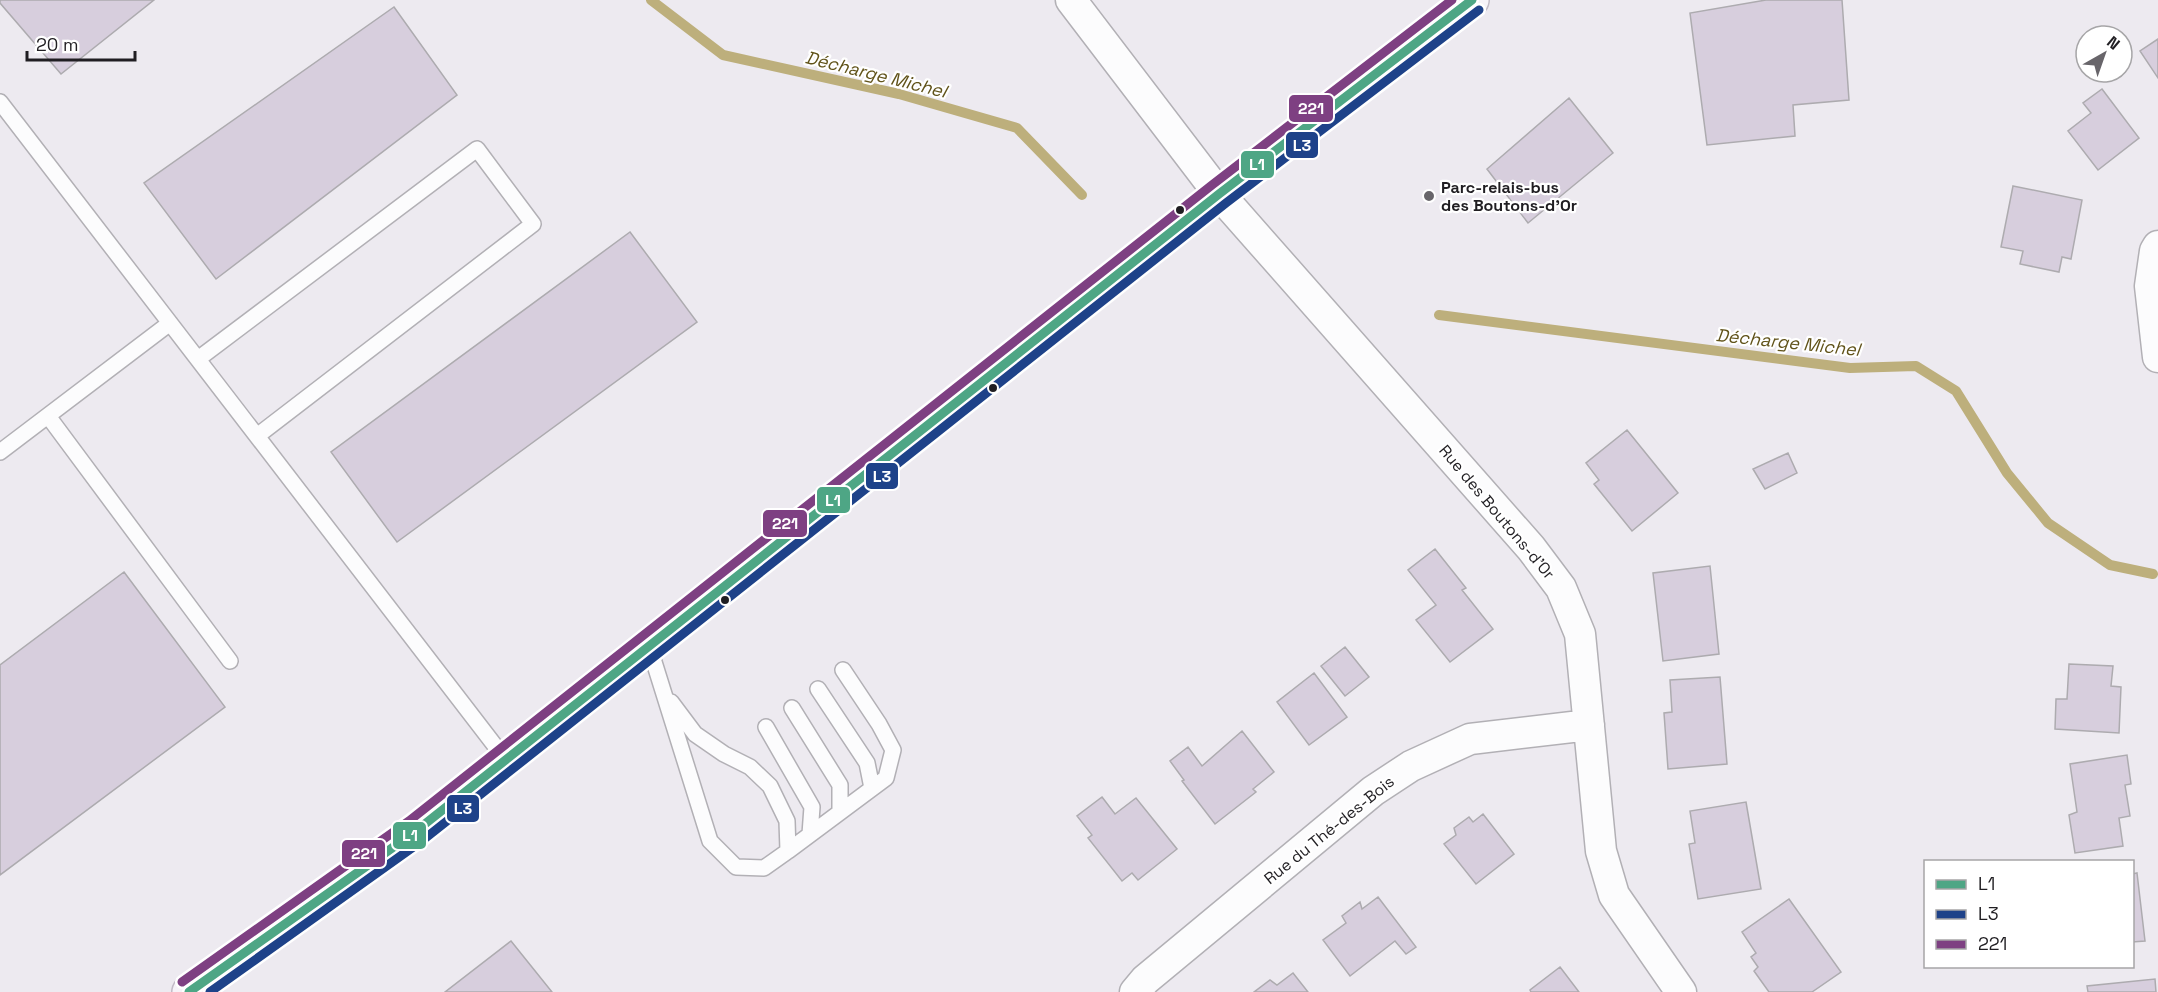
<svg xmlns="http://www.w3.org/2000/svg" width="2158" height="992" viewBox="0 0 2158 992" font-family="'Space Grotesk',sans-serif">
<rect width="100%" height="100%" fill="#edeaf0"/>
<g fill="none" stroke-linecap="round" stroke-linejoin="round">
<path stroke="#bdaf7c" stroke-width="10" d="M651,0l72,55 176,39 118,34 65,67
M1439,315l411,53 66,-2 40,25 51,82 41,50 62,42 43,9"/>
</g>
<path fill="#d7cedd" stroke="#adabaf" stroke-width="1.5" d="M0,0h154l-93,74 -61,-71z
M1766,0h76l7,100 -56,5 2,31 -88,9 -17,-132z
M394,7l63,88 -241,184 -72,-96z
M2158,39v39l-18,-27z
M2102,89l37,49 -41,32 -30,-39 23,-18 -8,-10z
M1569,98l44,55 -85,70 -41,-54z
M2013,186l69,14 -11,59 -9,-2 -3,15 -39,-8 3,-13 -22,-4z
M630,232l67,90 -300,220 -66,-90z
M1627,430l51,63 -46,38 -38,-47 5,-4 -13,-17z
M1788,453l9,20 -32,16 -12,-20z
M1435,549l31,39 -4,2 31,39 -43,33 -34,-42 20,-15 -28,-35z
M1710,566l9,88 -56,7 -10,-88z
M124,572l101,135 -225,168v-210z
M1345,647l24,30 -24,19 -24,-30z
M2069,664l44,2 -2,20 10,1 -2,46 -64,-4 1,-30h11z
M1314,673l33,44 -38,28 -32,-43z
M1720,677l7,87 -59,5 -4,-56 8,-1 -2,-32z
M1242,731l32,41 -21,17 3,3 -41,32 -33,-43 2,-1 -14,-19 18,-14 14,19z
M2127,755l4,29 -6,1 5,31 -11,2 4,28 -48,7 -6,-38 8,-3 -7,-48z
M1102,797l13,17 21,-16 41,51 -39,31 -6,-7 -10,8 -34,-43 4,-3 -15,-19z
M1746,802l15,87 -63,10 -9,-55 6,-1 -5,-32z
M1483,814l31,40 -38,30 -32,-40 12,-9 -2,-7 15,-11 4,5z
M2137,873l8,68 -13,1v-68z
M1378,897l38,50 -10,7 -11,-13 -45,35 -27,-36 23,-17 -4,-7 18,-14 2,7z
M1789,899l52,73 -29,20h-43l-15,-21 4,-4 -7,-10 5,-4 -14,-21z
M511,941l41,51h-107z
M1560,967l19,25h-48l-1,-2z
M1293,973l15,19h-54l16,-12 7,5z
M2155,979l1,13h-68l-1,-6z"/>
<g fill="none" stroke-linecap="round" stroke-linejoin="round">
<defs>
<path id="service" d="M0,102l506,658
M198,359l279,-210 56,75 -276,212
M48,416l182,245
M0,452l170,-129
M649,646l61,195 26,26 28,1 24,-17 98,-73 7,-28 -14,-26 -36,-54
M818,689l49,74 5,25
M671,702l24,32 29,20 26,13 20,19 17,35 1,30
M792,708l48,77v27
M766,727l46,80 -2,27"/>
<path id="minor" d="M1071,0l148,194 312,354 30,40 19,46 21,217 13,44 67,97
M2158,246l-3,5 -5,35 8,71
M1135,992l10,-12 228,-189 38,-25 59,-27 119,-14"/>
<path id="primary" d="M189,992l227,-161 803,-637 253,-194"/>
</defs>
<use href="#service" stroke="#b2b0b5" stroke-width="18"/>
<use href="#minor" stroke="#b2b0b5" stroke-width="33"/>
<use href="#primary" stroke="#c2bbc6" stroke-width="36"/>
<use href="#service" stroke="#fcfcfd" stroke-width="15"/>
<use href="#minor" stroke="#fcfcfd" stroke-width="30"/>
<use href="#primary" stroke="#f6f3f8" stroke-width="33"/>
<defs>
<path id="bus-1" d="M189,992l227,-161 803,-637 253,-194"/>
<path id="bus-2" d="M210,992l213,-152 803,-637 253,-193"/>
<path id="bus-3" d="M182,982l227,-161 803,-636 240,-185"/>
</defs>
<use href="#bus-1" stroke="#fff" stroke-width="14"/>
<use href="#bus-2" stroke="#fff" stroke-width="14"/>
<use href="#bus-3" stroke="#fff" stroke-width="14"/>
<use href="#bus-1" stroke="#4ea685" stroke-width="9"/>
<use href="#bus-2" stroke="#1e4289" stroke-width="9"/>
<use href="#bus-3" stroke="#7e4082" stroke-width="9"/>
</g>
<circle fill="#68656a" stroke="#fff" stroke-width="2" cx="1429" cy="196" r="6"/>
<g fill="#201e22" stroke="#fff" stroke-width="2">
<circle cx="1180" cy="210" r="5"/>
<circle cx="993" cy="388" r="5"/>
<circle cx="725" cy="600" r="5"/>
</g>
<g text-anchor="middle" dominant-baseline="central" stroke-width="4.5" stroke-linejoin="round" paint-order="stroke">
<g font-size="16" font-weight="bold" fill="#201e22" stroke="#fff" text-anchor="start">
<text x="1441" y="187">Parc-relais-bus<tspan x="1441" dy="18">des Boutons-d'Or</tspan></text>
</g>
<g font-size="16" fill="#201e22" stroke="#fff">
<text transform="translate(1497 512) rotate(50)">Rue des Boutons-d'Or</text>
<text transform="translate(1329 830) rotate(-39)">Rue du Thé-des-Bois</text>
</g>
<g font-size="18" font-style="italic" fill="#61531a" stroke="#fff">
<text transform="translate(876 74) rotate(14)">Décharge Michel</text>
<text transform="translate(1788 342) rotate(6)">Décharge Michel</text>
</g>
</g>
<g stroke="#fff" stroke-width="2">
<rect x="1288" y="94" width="46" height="29" rx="6" fill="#7e4082"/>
<rect x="1285" y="131" width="34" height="28" rx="6" fill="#1e4289"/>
<rect x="1240" y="150" width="35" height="29" rx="6" fill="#4ea685"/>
<rect x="865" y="462" width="34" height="28" rx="6" fill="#1e4289"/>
<rect x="816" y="486" width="35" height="28" rx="6" fill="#4ea685"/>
<rect x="762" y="509" width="46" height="29" rx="6" fill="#7e4082"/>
<rect x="446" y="794" width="34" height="29" rx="6" fill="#1e4289"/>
<rect x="392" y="821" width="35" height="29" rx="6" fill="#4ea685"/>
<rect x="341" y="839" width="45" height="29" rx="6" fill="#7e4082"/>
</g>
<g font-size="16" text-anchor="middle" font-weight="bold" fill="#fff">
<text x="1311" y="114">221</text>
<text x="1302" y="151">L3</text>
<text x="1257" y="170">L1</text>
<text x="882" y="482">L3</text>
<text x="833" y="506">L1</text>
<text x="785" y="529">221</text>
<text x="463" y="814">L3</text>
<text x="410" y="841">L1</text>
<text x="364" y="859">221</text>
</g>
<rect x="1924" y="860" width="210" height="108" fill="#ffffff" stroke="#a6a5a7" stroke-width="1.5"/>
<rect x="1936" y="880" width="30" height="9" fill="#4ea685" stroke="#a6a5a7" stroke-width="1.5"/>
<text x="1978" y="890" font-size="18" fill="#201e22">L1</text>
<rect x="1936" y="910" width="30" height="9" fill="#1e4289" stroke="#a6a5a7" stroke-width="1.5"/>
<text x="1978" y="920" font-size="18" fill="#201e22">L3</text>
<rect x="1936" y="940" width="30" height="9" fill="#7e4082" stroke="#a6a5a7" stroke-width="1.5"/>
<text x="1978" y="950" font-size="18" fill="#201e22">221</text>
<g transform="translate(2104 54) rotate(40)"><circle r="28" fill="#ffffff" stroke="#a6a5a7" stroke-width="1.5"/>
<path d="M0-4.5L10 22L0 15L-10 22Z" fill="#68656a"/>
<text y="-9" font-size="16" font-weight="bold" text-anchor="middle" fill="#201e22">N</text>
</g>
<path d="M27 51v9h108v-9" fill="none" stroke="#201e22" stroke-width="3"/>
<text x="36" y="51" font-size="18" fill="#201e22" stroke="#ffffff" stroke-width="4.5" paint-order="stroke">20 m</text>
</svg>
